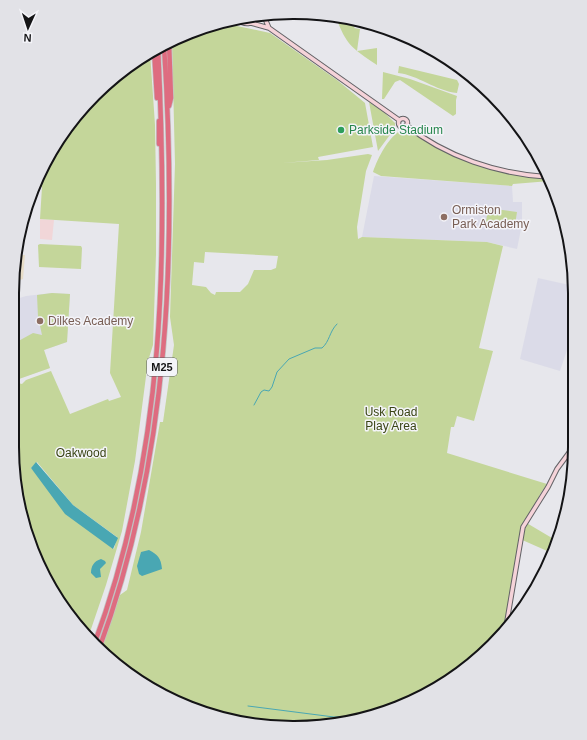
<svg xmlns="http://www.w3.org/2000/svg" width="587" height="740" viewBox="0 0 587 740" font-family="Arial,sans-serif">
<rect width="100%" height="100%" fill="#e7e7ec"/>
<path fill="#f1d6d8" d="M40,219l14,1 -2,20 -12,-1z"/>
<path fill="#e7ddc8" d="M19,255h6l-2,24 -10,3v-6l5,-2z"/>
<path fill="#dbdbe8" d="M374,176l138,10 1,16h9v22l-5,25 -30,-7 -125,-5z
M538,278l36,8 -1,46 -13,39 -40,-12z
M52,293l18,1 -3,48 -23,8 6,18 -32,11 -6,-16 1,-63 13,-4z"/>
<path fill="#c4d69a" fill-rule="evenodd" d="M336,17l20,3v5l-2,3 6,1 -3,22 20,-3v17c-25,-17 -31,-20 -41,-48z
M234,20l3,6 33,7 67,47 -64,20 64,-20 28,23 8,44 -55,10 1,3 -37,3 45,-3 41,-6 4,1 -6,16 -9,56 1,12 4,-2 125,5 16,4 -24,102 14,3 -19,70 -17,-5 -3,11h-3l-4,26 100,31 -8,12 2,2 -16,24 32,19 -3,13 -34,-15 -14,88 -27,31 -45,32 -68,28 -73,10 -58,-8v-2l-1,2 -14,-2 -67,-28 -52,-40 19,-55 7,-5 14,-58 19,-110h3l11,-77 -4,-28 5,-153 -3,-123 31,-14zM205,252l73,4 -2,12 -5,2h-17l-6,14 -8,8h-24l-1,3 -4,-2 -5,-6 -14,-2 2,-23 10,1z
M150,52l5,73 1,59v70l-3,91 -5,16 -13,100 -13,70 -16,54 -18,53 -38,-51 -28,-68 -10,-72v-62l6,-2 4,1 4,-4 25,-9 19,43 38,-15 1,2 12,-4 -11,-24 9,-149 -79,-5 2,-32h-8l5,-5 1,-7h2v10l2,-20 6,-12 32,-45zM37,462l36,43 44,32 -3,12 -83,-81z
M399,66l58,14 2,4 -2,9c-21,-2 -39,-18 -59,-20z
M383,72l27,7 47,17 -1,4v14l-3,2 -53,-36 -5,2 -11,17h-2z
M369,102l16,11 10,10v5l-17,23z
M403,129h4c47,29 86,46 142,50l1,2 -37,3 -1,2 -131,-10 -8,-4c5,-15 16,-36 30,-43z
M488,208l29,4 -2,13 -29,-3z
M40,244l41,2 1,2 -1,21 -42,-2 -1,-22z
M52,293l18,1 -3,48 -23,8 6,18 -31,11 -6,-18v-17l20,-11 9,2 -4,-18 -1,-22z"/>
<path fill="#49a7b3" d="M36,462l37,43 45,33 -5,11 -48,-35 -34,-46z
M149,550c9,5 12,8 13,19l-20,7 -3,-2 -2,-8 4,-14z
M101,559l4,2 1,2 -6,6 1,8 -5,1 -5,-5c0,-7 3,-12 10,-14z"/>
<g fill="none" stroke-linecap="round" stroke-linejoin="round">
<path stroke="#49a7b3" stroke-width="1" d="M254,405l7,-13 3,-2 5,1 3,-4 5,-15 12,-13 26,-11h7c8,-7 7,-16 15,-24
M248,706l86,11 38,-1"/>
<defs>
<path id="secondary" d="M263,14l6,14
M236,19c9,7 19,6 24,-5
M251,23l18,5 130,92
M398.5 123a4.5 4.5 0 1 1 9 0a4.5 4.5 0 1 1-9 0Z
M406,125c40,32 92,49 142,52
M506,627l17,-100 25,-40 9,-18 14,-19"/>
<path id="highway" d="M154,49l3,49
M169,106l2,-8 -2,-56
M159,121v23
M94,645c72,-193 74,-394 64,-598
M99,649c71,-192 78,-401 65,-604"/>
</defs>
<use href="#secondary" stroke="#626266" stroke-width="5.5"/>
<use href="#highway" stroke="#c2c2c2" stroke-width="6"/>
<use href="#secondary" stroke="#f5d3d9" stroke-width="3.5"/>
<use href="#highway" stroke="#de6c80" stroke-width="4.5"/>
</g>
<circle fill="#2e9e5b" stroke="#f4f4f9" stroke-width="1.5" cx="341" cy="130" r="4"/>
<g fill="#8d6e63" stroke="#f4f4f9" stroke-width="1.5">
<circle cx="444" cy="217" r="4"/>
<circle cx="40" cy="321" r="4"/>
</g>
<g text-anchor="middle" dominant-baseline="central" stroke-width="3" stroke-linejoin="round" paint-order="stroke">
<rect fill="#f4f4f9" stroke="#57575a" stroke-width="1" x="147" y="358" width="30" height="18" rx="3"/>
<g font-size="11" font-weight="bold" fill="#141416">
<text x="162" y="367">M25</text>
</g>
<g font-size="12" fill="#27864d" stroke="#f4f4f9" text-anchor="start">
<text x="349" y="130">Parkside Stadium</text>
</g>
<g font-size="12" fill="#785e54" stroke="#f4f4f9" text-anchor="start">
<text x="452" y="210">Ormiston<tspan x="452" dy="14">Park Academy</tspan></text>
<text x="48" y="321">Dilkes Academy</text>
</g>
<g font-size="12" fill="#394414" stroke="#f4f4f9">
<text x="391" y="412">Usk Road<tspan x="391" dy="14">Play Area</tspan></text>
<text x="81" y="453">Oakwood</text>
</g>
</g>
<path d="M0 0H587V740H0ZM293 19H294A274 274 0 0 1 568 293V447A274 274 0 0 1 294 721H293A274 274 0 0 1 19 447V293A274 274 0 0 1 293 19Z" fill="#e2e2e7" fill-rule="evenodd"/>
<path fill="none" stroke="#141416" stroke-width="2" d="M293 19H294A274 274 0 0 1 568 293V447A274 274 0 0 1 294 721H293A274 274 0 0 1 19 447V293A274 274 0 0 1 293 19Z"/>
<g transform="translate(28 28) rotate(183)" stroke="#f4f4f9" stroke-width="3" paint-order="stroke">
<path d="M0-3L7 15L0 10L-7 15Z" fill="#141416"/>
<text y="-6" font-size="11" font-weight="bold" text-anchor="middle" fill="#141416">N</text>
</g>
</svg>
